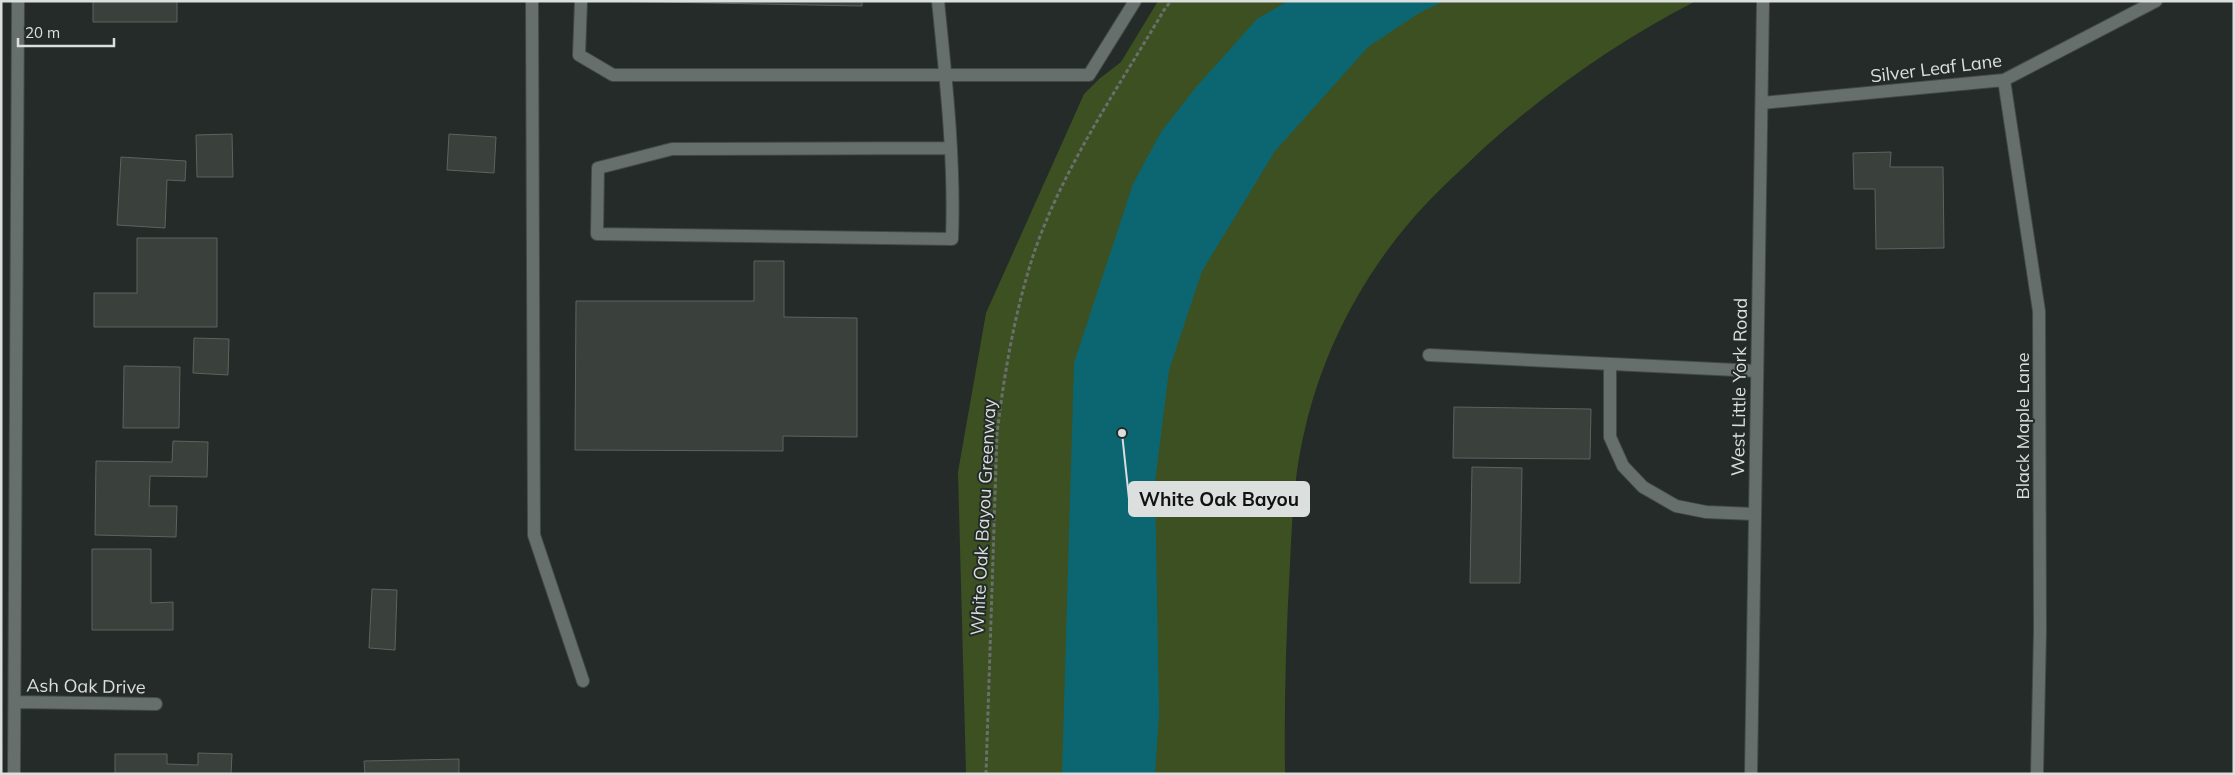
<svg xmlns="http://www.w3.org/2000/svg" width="2235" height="775" viewBox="0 0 2235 775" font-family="Mulish,sans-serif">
<rect width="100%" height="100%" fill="#242b28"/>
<path fill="#3c5021" d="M1158,1h538c-76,39 -146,88 -210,145 -24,23 -49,45 -71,70 -53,60 -92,135 -110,213 -11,45 -13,90 -15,136 -4,70 -6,139 -5,209h-319l-8,-302 28,-159 98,-219 15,-15 22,-17z"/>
<path fill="#0c6672" d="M1288,1h156l-25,12 -51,34 -93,104 -73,120 -33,99 -14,112 4,232 -4,60h-93l12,-411 59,-179 28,-52 36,-46 60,-67z"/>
<path fill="#3a403b" stroke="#5d635e" d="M93,1h84v21h-84z
M609,1h253v5z
M232,134l1,43h-36l-1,-42z
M449,134l47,3 -2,36 -47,-3z
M1891,152l-1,15h53l1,81 -68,1 -1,-60h-21l-1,-36z
M121,157l65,4 -1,20 -18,-1 -2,48 -48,-3z
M137,238h80v89h-123v-34h43z
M754,261h30v56l73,1v119l-74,-1v15l-208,-1 1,-149h178z
M194,338l35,1 -1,36 -35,-2z
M124,366l56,1 -1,61h-56z
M1454,407l137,2 -1,50 -137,-1z
M173,441l35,1 -1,35 -57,-1 -1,30h28l-1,31 -81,-2 1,-74 76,1z
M1472,467l50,1 -2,115h-50z
M92,549h59v54l22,-1v28h-81z
M372,589l25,1 -2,60 -26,-2z
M198,753l34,1 -1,20h-116v-20h52v10l31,1z
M459,759v15h-94l-1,-13z"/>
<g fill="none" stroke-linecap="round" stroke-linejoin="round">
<defs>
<path id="service" d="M532,1l2,534 49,146
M581,1l-2,54 34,20h476l46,-74
M938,1c8,79 17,159 14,238l-355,-5 1,-66 74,-19 278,-1
M1429,355l328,16
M1610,364v73l13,29 20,21 33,19 30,6 48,2"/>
<path id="minor" d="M2004,80l35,231 1,320 -3,143
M1762,103l242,-23 152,-79
M15,702l141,2
M14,774l4,-773"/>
<path id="tertiary" d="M1751,774l12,-773"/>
</defs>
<use href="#service" stroke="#434946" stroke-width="14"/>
<use href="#minor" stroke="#434946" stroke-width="14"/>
<use href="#tertiary" stroke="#434946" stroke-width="14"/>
<path stroke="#696f6c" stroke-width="3" stroke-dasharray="4 2.5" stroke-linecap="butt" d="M986,774l11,-340c7,-59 17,-118 35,-175 29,-89 85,-169 132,-249l7,-9"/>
<use href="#service" stroke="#676f6c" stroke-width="12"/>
<use href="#minor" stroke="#676f6c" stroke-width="12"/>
<use href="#tertiary" stroke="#676f6c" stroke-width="12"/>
</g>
<g text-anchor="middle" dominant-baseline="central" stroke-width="4" stroke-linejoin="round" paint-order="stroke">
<g font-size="18" fill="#dbe0de" stroke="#242b28">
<text transform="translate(1936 68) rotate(-7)">Silver Leaf Lane</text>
<text transform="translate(1739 387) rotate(-89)">West Little York Road</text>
<text transform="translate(2022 426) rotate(-90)">Black Maple Lane</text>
<text transform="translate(983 517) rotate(-87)">White Oak Bayou Greenway</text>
<text transform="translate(86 686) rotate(1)">Ash Oak Drive</text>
</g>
</g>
<path fill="none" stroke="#dbe0de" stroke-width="2" d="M1122 433L1129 499"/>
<circle fill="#dbe0de" stroke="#242b28" stroke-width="2" cx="1122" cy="433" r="5"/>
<rect fill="#dbe0de" stroke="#dbe0de" stroke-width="2" x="1129" y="482" width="180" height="34" rx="5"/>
<g font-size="19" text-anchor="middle" font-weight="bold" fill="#111">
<text x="1219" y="506">White Oak Bayou</text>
</g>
<rect width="2235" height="775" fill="none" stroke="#dbe0de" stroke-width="5"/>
<path d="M18 38v8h96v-8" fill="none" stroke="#dbe0de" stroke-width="2.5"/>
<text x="25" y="38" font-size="15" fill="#dbe0de" stroke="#242b28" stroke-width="4" paint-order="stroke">20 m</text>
</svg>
